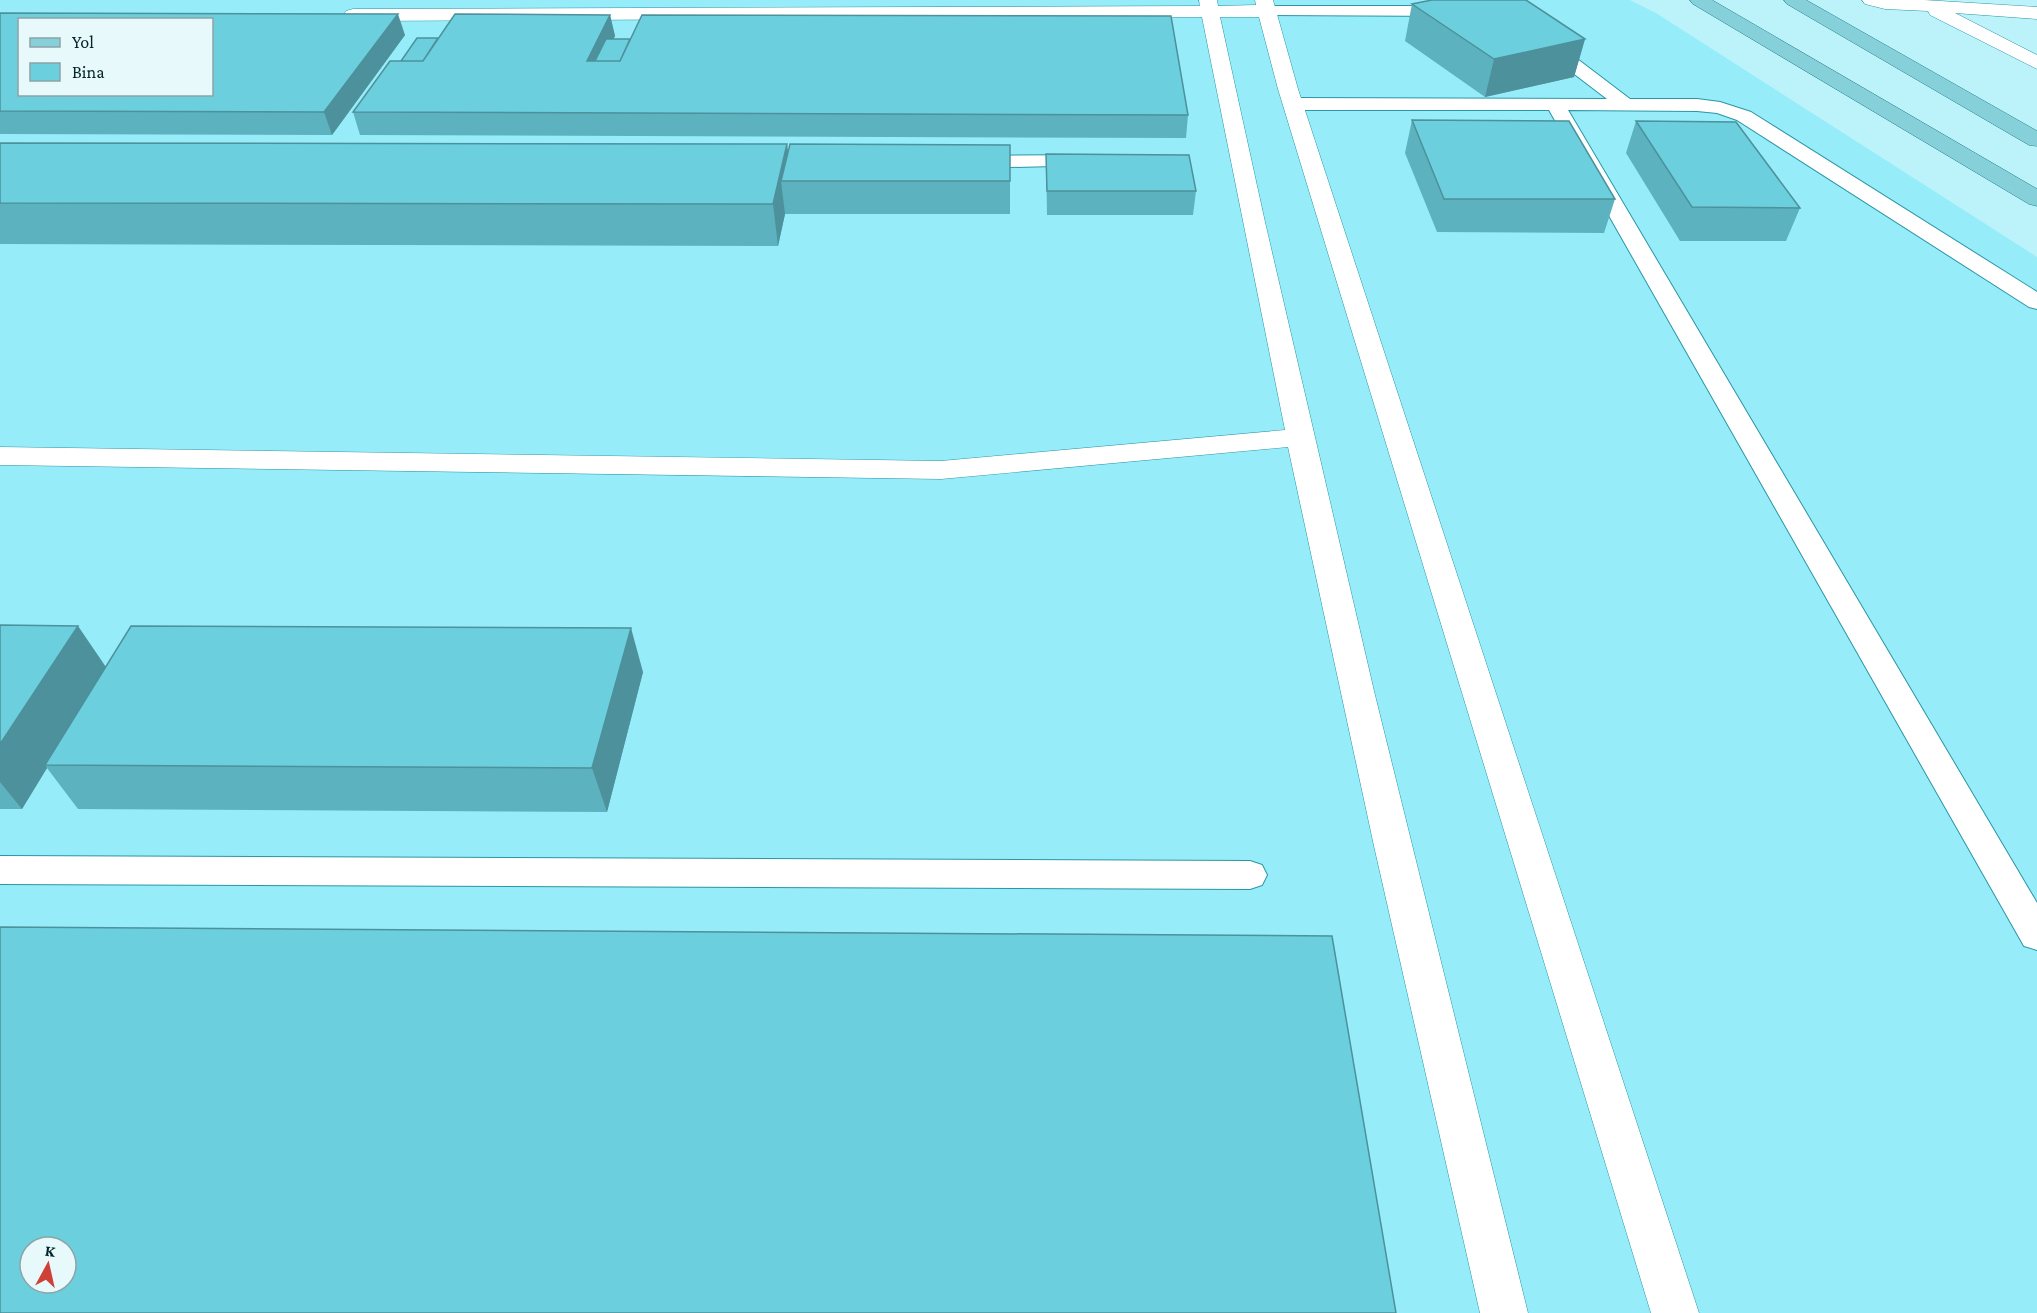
<svg xmlns="http://www.w3.org/2000/svg" width="2037" height="1313" viewBox="0 0 2037 1313" font-family="'Crimson Pro',serif">
<rect width="100%" height="100%" fill="#bcf3fb"/>
<path fill="#97ecf9" fill-rule="evenodd" d="M0,0h1630l26,13 381,244v1056h-2037zM20,20h192v74h-192zM30,1247h36v36h-36z"/>
<g fill="none" stroke-linecap="round" stroke-linejoin="round">
<defs>
<path id="lane" d="M1267,6h185l6,1 2,4 -2,4 -6,1 -191,-1 -2,-4 2,-4z
M1545,38l6,1 79,60h67l23,3 31,10 286,180v17l-8,-2 -292,-187 -20,-7 -20,-2 -129,-1 469,793v47l-13,-4 -475,-836h-256l-7,-2 -2,-4 2,-4 7,-2 314,1 -68,-52 -3,-4 3,-4z
M1087,155l7,2 3,4 -3,4 -124,3 -7,-2 -3,-4 3,-4 7,-2z
M0,856l1250,5 12,4 5,10 -5,10 -12,4 -1250,-5z"/>
<path id="street" d="M1199,0h18l1,6 38,-1 -1,-5h18l25,89 401,1224h-48l-373,-1224 -19,-72h-39l45,205 109,469 154,622h-48l-106,-467 -86,-399 -347,32 -941,-14v-18l941,14 344,-31 -83,-413 -849,4 -7,-2 -2,-4 2,-4 7,-2 847,-3z
M1862,0h62l113,7v12l-82,-6 82,42v14l-107,-54 -2,-4 -43,-2 -20,-5z"/>
<path id="primary" d="M1690,0h22l325,189v17l-8,-2 -336,-200z
M1784,0h22l231,131v15l-8,-1 -242,-141z"/>
</defs>
<use href="#lane" stroke="#2b96a4" stroke-width="2"/>
<use href="#street" stroke="#2b96a4" stroke-width="1"/>
<use href="#primary" stroke="#24808c" stroke-width="1"/>
<use href="#lane" fill="#fff" fill-rule="evenodd"/>
<use href="#street" fill="#fff" fill-rule="evenodd"/>
<use href="#primary" fill="#86d0da" fill-rule="evenodd"/>
</g>
<path fill="#5db2bf" d="M1412,4l173,35 -11,38 -89,20 -80,-56z
M0,13l405,22 -73,100 -332,-1z
M610,15l5,21 -2,3 575,76 -2,23 -826,-3 -7,-23 48,-51 37,-23z
M1412,120l203,79 -11,34 -167,-1 -32,-79z
M1636,121l164,87 -14,33h-106l-54,-88z
M0,143l787,1 1,8 222,-7v69h-225l-7,32 -778,-2z
M1046,154l150,37 -3,24h-146z
M0,625l106,42 537,5 -36,140 -529,-3 -31,-41 -25,41h-22z"/>
<path fill="#4c919b" d="M398,14l7,21 -73,100 -8,-23z
M610,15l5,21 -18,36 -10,-11z
M1585,39l-11,38 -89,20 9,-38z
M787,144l4,37h-10l4,33 -7,32 -5,-42z
M78,626l30,44 -63,95 2,3 -25,41 -22,-27v-38z
M631,628l12,44 -36,140 -15,-44z"/>
<path fill="#6ccfde" stroke="#4c919b" stroke-width="1.5" fill-rule="evenodd" d="M1432,0h94l59,39 -91,20 -82,-55z
M0,13l398,1 -74,98 -324,-1zM20,20h192v74h-192z
M455,14l155,1 -23,46h33l22,-46 529,1 17,99 -835,-3 37,-51h33z
M417,38h21l-15,23h-22z
M606,39h24l-10,22h-25z
M1412,120l157,1 46,78h-171z
M1636,121l100,1 64,86 -108,-1z
M0,143l787,1 -14,60 -773,-1z
M790,144l220,1v36h-229z
M1046,154l143,1 7,36h-149z
M0,625l78,1 -78,118z
M131,626l500,2 -39,140 -547,-3z
M0,927l1332,9 64,377h-1396zM30,1247h36v36h-36z"/>
<rect x="18" y="18" width="195" height="78" fill="#e7f9fb" stroke="#8ca4a7" stroke-width="1.5"/>
<rect x="30" y="38" width="30" height="9" fill="#86d0da" stroke="#8ca4a7" stroke-width="1.5"/>
<text x="72" y="48" font-size="18" fill="#042429">Yol</text>
<rect x="30" y="63" width="30" height="18" fill="#6ccfde" stroke="#8ca4a7" stroke-width="1.5"/>
<text x="72" y="78" font-size="18" fill="#042429">Bina</text>
<g transform="translate(48 1265) rotate(8)"><circle r="28" fill="#e7f9fb" stroke="#8ca4a7" stroke-width="1.5"/>
<path d="M0-4.5L10 22L0 15L-10 22Z" fill="#ce4136"/>
<text y="-9" font-size="16" font-weight="bold" text-anchor="middle" fill="#042429">K</text>
</g>
</svg>
